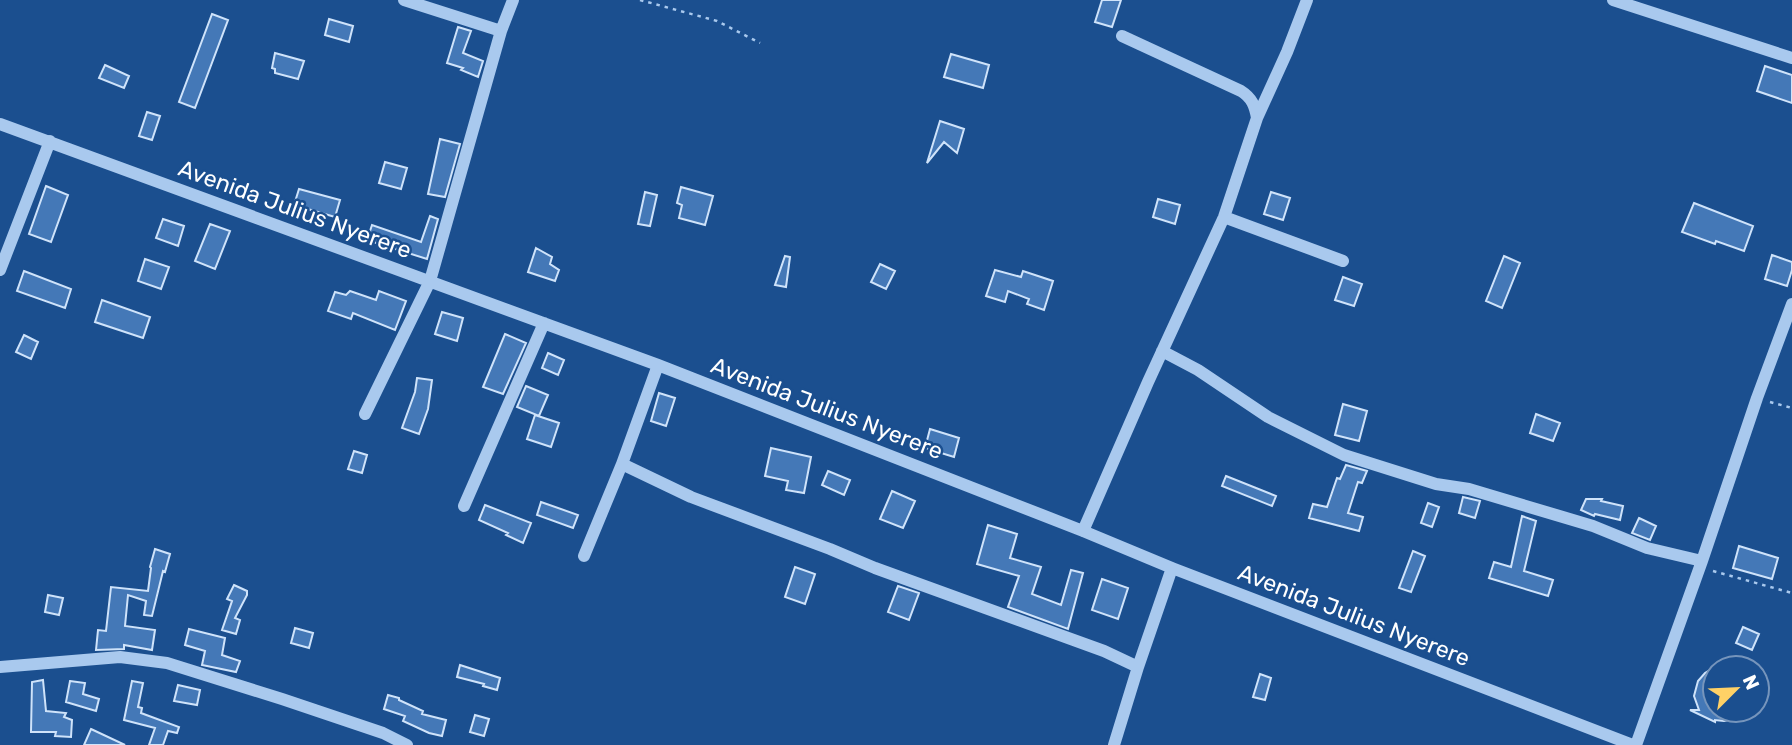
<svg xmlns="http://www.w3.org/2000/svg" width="1792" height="745" viewBox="0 0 1792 745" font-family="Rubik,sans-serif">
<rect width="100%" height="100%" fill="#1b4f8f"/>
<path fill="#4478b7" stroke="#cfe3fa" stroke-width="2" d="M1102,0h19l-9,27 -17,-5z
M212,14l16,6 -33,88 -16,-6z
M329,19l24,7 -4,16 -24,-7z
M458,27l13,4 -8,22 20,8 -5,16 -17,-7 2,-2 -16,-5z
M275,53l29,8 -6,18 -23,-6v-4l-3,-1z
M951,54l38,11 -6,23 -39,-11z
M105,65l24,11 -5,12 -25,-10z
M1765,66l27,9v28l-35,-12z
M147,112l13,4 -8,24 -13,-4z
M940,121l24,8 -7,24 -13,-11 -17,21z
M440,139l20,5 -15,53 -17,-3z
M385,162l22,6 -6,21 -22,-6z
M46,186l22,9 -17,47 -22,-8z
M681,187l32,9 -8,29 -26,-7 3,-13 -5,-2z
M299,189l41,11 -5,17 -41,-12z
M645,192l12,3 -7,31 -12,-2z
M1271,192l19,6 -7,22 -19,-6z
M1158,199l22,6 -5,19 -22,-7z
M1694,203l59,23 -9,25 -28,-10 -1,3 -33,-12z
M430,216l8,3 -11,40 -60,-19 5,-15 49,17z
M163,219l21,7 -6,20 -22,-8z
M210,224l20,7 -15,38 -20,-8z
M536,248l16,9 -2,7 9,6 -4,11 -27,-9z
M1772,255l20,7v8l-5,16 -22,-7z
M785,256l5,1 -4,30 -11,-2z
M1504,256l16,7 -18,45 -16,-7z
M145,259l24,8 -8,22 -23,-8z
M880,264l15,7 -9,18 -15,-7z
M995,270l26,7 2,-6 30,10 -9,29 -17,-6 2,-5 -21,-8 -3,11 -19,-6z
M24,271l47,18 -6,19 -48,-17z
M1343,277l19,7 -8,22 -19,-6z
M350,291l26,9 3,-9 27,10 -11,29 -42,-17 -2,6 -23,-8 7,-19 11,3z
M102,300l48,17 -7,21 -48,-16z
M442,312l21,6 -6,23 -22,-7z
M505,334l21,9 -23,51 -20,-7z
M24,335l14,7 -7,17 -15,-7z
M548,353l16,7 -6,15 -16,-7z
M417,378l15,2 -4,29 -9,25 -17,-6 13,-36z
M526,386l22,9 -9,21 -22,-9z
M659,393l16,5 -9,28 -15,-5z
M1343,404l24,7 -8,30 -24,-6z
M1536,414l24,9 -7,18 -23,-8z
M535,415l24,8 -8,24 -24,-8z
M930,429l29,9 -5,19 -29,-9z
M771,448l40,9 -7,36 -18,-3 2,-9 -23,-5z
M354,451l13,4 -5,18 -14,-4z
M1346,465l21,6 -5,12 -4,-1 -10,31 15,4 -4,14 -50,-13 4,-14 14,3 10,-29 3,1z
M828,471l22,9 -6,15 -22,-10z
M1226,476l50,20 -4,10 -50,-20z
M892,491l23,10 -12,27 -23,-9z
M1463,497l17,4 -5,17 -16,-5z
M1586,499h16l-1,2 22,5 -3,14 -25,-6 -1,2 -13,-6z
M541,502l37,13 -5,13 -36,-13z
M1428,503l11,4 -7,20 -11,-4z
M485,505l46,18 -8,20 -17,-8 2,-2 -29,-13z
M1522,516l14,5 -12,50 29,9 -5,16 -59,-18 5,-16 17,5z
M1639,518l17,8 -6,14 -18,-7z
M988,525l29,9 -7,24 31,9 -9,27 29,11 10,-35 12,3 -15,56 -60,-22 11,-31 -42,-12z
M1739,546l39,12 -6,21 -39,-11z
M155,549l15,5 -5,18 -2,-1 -11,45 -8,-1 2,-14 -18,-6 -3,31 30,4 -3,20 -28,-5v4l-28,1 2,-20 8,1 5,-44 37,4 3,-23 -1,-1z
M1413,551l12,5 -14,36 -12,-4z
M795,567l20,7 -10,30 -20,-7z
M1102,579l26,9 -10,31 -26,-9z
M234,585l13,6v4l-12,23 5,2 -4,14 -14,-4 10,-29 -5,-2z
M898,586l21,7 -10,27 -21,-8z
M48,595l15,3 -4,17 -14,-3z
M1743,627l16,7 -7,16 -16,-7z
M295,628l18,5 -4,15 -18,-5z
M189,629l36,9 -3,17 18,6 -4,11 -34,-7 3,-14 -20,-6z
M460,665l40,13 -3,12 -14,-4 1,-2 -27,-7z
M1715,667v43h35l1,5 -27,6 -9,-1v2l-25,-12h9l-5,-14 4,-15 7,-8z
M1260,674l11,4 -6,22 -12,-3z
M43,680l3,31 20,2 -2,4 8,3 -1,17 -16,-1 1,-4h-25l1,-50z
M70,681l15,2 -2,11 16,5 -3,12 -30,-9z
M132,681l11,2 -5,24 4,1 -1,5 38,14 -2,6 -9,-2 -5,14h-14l6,-17 -31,-8z
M178,685l22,5 -3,15 -23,-4z
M388,695l11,3v2l24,11 -1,3 24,6 -4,16 -13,-3 -26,-12 2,-5 -21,-7z
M475,715l14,4 -5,17 -14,-4z
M91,729l34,16h-41z"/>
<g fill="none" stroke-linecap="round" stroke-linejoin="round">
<path stroke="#a9c9ee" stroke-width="2.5" stroke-dasharray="3.5 5" stroke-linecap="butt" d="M640,0l77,21 43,22
M1770,402l22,6
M1713,571l79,22"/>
<path stroke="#a9c9ee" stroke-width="12" d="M404,0l97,31
M1613,0l179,58
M1257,118l30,-66 20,-52
M0,124l658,241 425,166 89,37 461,177
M1224,217l119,44
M0,270l50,-129
M1162,351l36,19 70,47 76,38 92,29 33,5 124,37 54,22 55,13
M658,365l-36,99 69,33 139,52 45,19 229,83 34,16
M365,414l65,-133 71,-250 12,-31
M464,506l80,-183
M1083,531l65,-149 76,-165 33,-99c-2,-12 -5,-20 -16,-27l-119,-55
M584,556l38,-92
M0,667l120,-10 47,6 115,36 101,34 24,12
M1114,745l24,-78 34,-99
M1636,745l66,-184 55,-163 35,-94"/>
</g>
<g text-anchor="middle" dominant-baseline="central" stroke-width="5" stroke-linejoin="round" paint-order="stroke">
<g font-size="23" fill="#fff" stroke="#1b4f8f">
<text transform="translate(295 209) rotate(20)">Avenida Julius Nyerere</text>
<text transform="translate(827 408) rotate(21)">Avenida Julius Nyerere</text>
<text transform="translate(1354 615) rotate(21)">Avenida Julius Nyerere</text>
</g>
</g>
<g transform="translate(1736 689) rotate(66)"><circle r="33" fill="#1b4f8f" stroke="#7695bc" stroke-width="2"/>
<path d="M0-5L12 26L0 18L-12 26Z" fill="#ffd166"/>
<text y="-10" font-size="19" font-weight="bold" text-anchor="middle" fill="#ffffff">N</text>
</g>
</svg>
